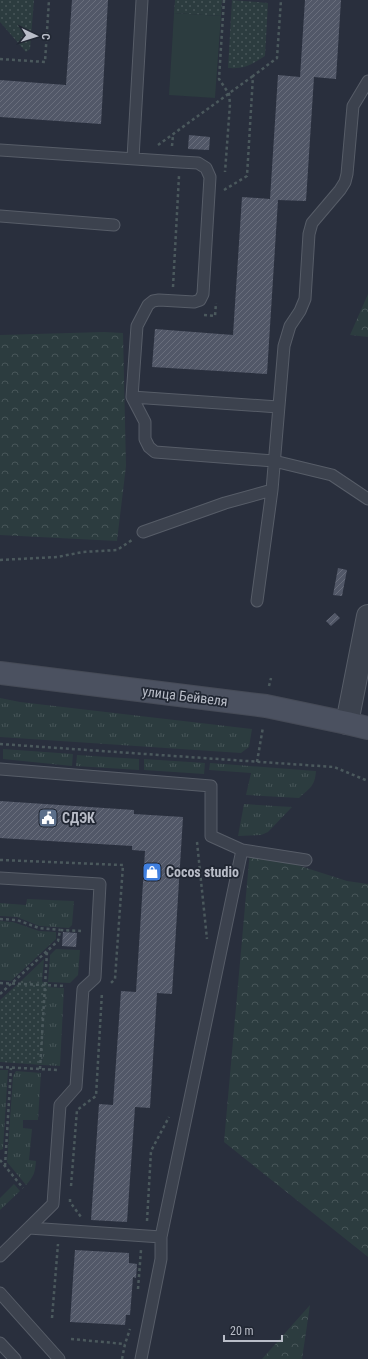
<svg xmlns="http://www.w3.org/2000/svg" width="368" height="1359" viewBox="0 0 368 1359" font-family="'Roboto Condensed',sans-serif">
<defs>
<pattern id="grass-tufts" width="24" height="20" patternUnits="userSpaceOnUse"><rect width="24" height="20" fill="#2c3c3f"/><path d="M3 7l-1-3M5 7V3M7 7l1-3M15 17l-1-3M17 17v-4M19 17l1-3" fill="none" stroke="#485659"/></pattern>
<pattern id="forest-crowns" width="20" height="18" patternUnits="userSpaceOnUse"><rect width="20" height="18" fill="#2c3c3f"/><path d="M2 6a3 3 0 1 1 6 0M12 15a3 3 0 1 1 6 0" fill="none" stroke="#485659"/></pattern>
<pattern id="park-dots" width="8" height="8" patternUnits="userSpaceOnUse"><rect width="8" height="8" fill="#2c3c3f"/><path d="M2 2h.1M6 6h.1" fill="none" stroke="#485659" stroke-width="1.8" stroke-linecap="round"/></pattern>
<pattern id="building-hatch" width="6" height="6" patternUnits="userSpaceOnUse"><rect width="6" height="6" fill="#525868"/><path d="M-1 1l2-2M0 6l6-6M5 7l2-2" fill="none" stroke="#696e7c"/></pattern>
</defs>
<rect width="100%" height="100%" fill="#292f3d"/>
<path fill="url(#grass-tufts)" d="M0,698l20,4 232,27 -3,18 -8,6 -241,-16z
M3,749l70,5 -1,12 -69,-7z
M77,755l62,4v11l-63,-4z
M144,759l61,4 -1,11 -60,-4z
M210,763l106,8c-1,15 -6,17 -17,27l-53,-3 5,-22 -42,-3z
M244,804l48,3 -24,25 -7,3 -23,1z
M27,899l47,2 -2,24 -3,3 -30,-2 -22,-9 -17,-1v-13l26,2z
M0,921l13,1 26,9 17,1v7l-45,42 -11,-1z
M56,949l24,1 -2,25 -8,8 -22,-1 2,-27z
M44,959l-2,23 -21,-1z
M47,987l17,1 -4,78 -18,-1z
M0,1070h8l-5,79 -3,1z
M16,1071l25,2 -3,47h-15v8l9,1 -3,31 7,1c-1,12 -2,15 -10,24l-19,-23 6,-86z
M14,1184l6,7 -20,19v-12z"/>
<path fill="url(#forest-crowns)" d="M368,294v43l-18,-2z
M104,332l19,1 3,133 -9,75 -117,-6v-200z
M250,850l97,31 21,3v373l-144,-115z
M310,1305l-8,54h-40z"/>
<path fill="url(#park-dots)" d="M0,0h34l-4,49 -4,3 -26,-30z
M175,0h47l-1,16 -47,-3z
M232,0l36,3 -3,53c-15,9 -19,13 -37,12z
M21,981l27,1 -6,83 -42,-3v-62z"/>
<path fill="#2c3c3f" d="M174,13l47,3 -6,82 -46,-3z"/>
<path fill="url(#building-hatch)" d="M72,0h36l-7,124 -101,-7v-37l66,5z
M305,0h36l-5,79 -22,-2 -8,124 -28,-1 -11,174 -115,-7 3,-38 78,6 9,-138 28,2 8,-124 22,2z
M189,135l21,2 -1,13 -21,-1z
M338,568l9,2 -5,26 -9,-1z
M335,613l5,5 -9,8 -5,-5z
M0,801l134,9v4l49,3 -11,177 -15,-1 -7,115 -15,-1 -8,115 -36,-2 8,-116 14,1 8,-114 15,1 9,-141 -13,-1v-4l-132,-8z
M63,932l14,1 -1,14 -14,-1z
M75,1250l54,3v10l8,1 -1,14 -3,-1 -3,38h-4l-1,10 -55,-3z"/>
<g fill="none" stroke-linecap="round" stroke-linejoin="round">
<defs>
<path id="service" d="M0,150l180,12 18,1 8,5 4,9 -7,117 -3,6 -6,2 -35,-2 -6,1 -5,4 -11,21 -5,71 13,25v17l4,8 6,5 119,9 58,14 36,24
M133,158l9,-158
M0,216l114,9
M132,397l146,10
M143,532l82,-29 47,-13
M257,601l15,-111 12,-144 6,-20 10,-15 5,-12 4,-65 3,-11 28,-33 5,-8 2,-8 6,-68 15,-25
M0,769l211,17v50l31,14 -81,387v22l-20,100
M242,850l64,10
M0,878l100,6 -5,94 -12,11 -7,98 -16,18 -7,99 -53,52
M29,1228l132,9
M0,1293l59,66
M0,1343l15,16"/>
<path id="minor" d="M347,723l21,-107"/>
<path id="secondary" d="M0,673l266,33 81,17 21,5"/>
</defs>
<use href="#service" stroke="#575d68" stroke-width="13"/>
<use href="#minor" stroke="#575d68" stroke-width="24"/>
<use href="#secondary" stroke="#464b57" stroke-width="24"/>
<path stroke="#4b595d" stroke-width="2.5" stroke-dasharray="3 3" stroke-linecap="butt" d="M224,0l-5,79 10,15 1,10 -5,68
M0,59l45,3 4,-62
M158,145l95,-69
M172,146l1,-11
M224,190l23,-14 6,-100 24,-18 4,-58
M173,287l6,-111
M204,315l11,1 1,-13
M0,560l57,-3 26,-5 34,-2 15,-10
M269,686l2,-8
M0,744l334,23 34,14
M257,762l6,-35
M197,842l10,97
M0,860l123,5 -8,114 -5,5
M0,919l17,1 22,8 21,2
M0,983l66,3
M0,994l58,-53 2,-11 21,1
M0,1067l59,3
M40,1069l7,-117
M0,1160l23,28
M5,1166l6,-98
M71,1186l6,-76 19,-14 6,-104
M70,1199v3l11,15
M147,1221l4,-70 18,-34
M138,1289l3,-39
M52,1318l6,-74
M71,1339l54,5
M122,1359l3,-15 5,-15"/>
<use href="#service" stroke="#3c424e" stroke-width="11"/>
<use href="#minor" stroke="#3c424e" stroke-width="22"/>
<use href="#secondary" stroke="#4b5160" stroke-width="22"/>
</g>
<defs>
<symbol id="civic-square" viewBox="-11 -11 22 22"><rect x="-9" y="-9" width="18" height="18" rx="4" fill="#5c6f8a" stroke="#212733"/><path d="M-.6-6.5H3V-4.5H.6V-3L4-1V1h2V6H-6V1h2V-1L-.6-3ZM-1.2 2.5V6h2.4V2.5Z" fill="#fff"/></symbol>
<symbol id="shop-square" viewBox="-11 -11 22 22"><rect x="-9" y="-9" width="18" height="18" rx="4" fill="#3f7fe0" stroke="#212733"/><path d="M-5-2.5h2.3a2.7 3.5 0 0 1 5.4 0H5L5.5 6h-11ZM-1.5-2.5h3a1.5 2.3 0 0 0-3 0Z" fill="#fff"/></symbol>
</defs>
<g fill-rule="evenodd">
<use href="#civic-square" x="37" y="807" width="22" height="22"/>
<use href="#shop-square" x="141" y="861" width="22" height="22"/>
</g>
<g text-anchor="middle" dominant-baseline="central" stroke-width="3.5" stroke-linejoin="round" paint-order="stroke">
<g font-size="14" fill="#b9bdc8" stroke="#212733">
<text transform="translate(185 696) rotate(7)">улица Бейвеля</text>
</g>
<g font-size="14" font-weight="bold" fill="#b9bdc8" stroke="#212733" text-anchor="start">
<text x="62" y="818">СДЭК</text>
<text x="166" y="872">Cocos studio</text>
</g>
</g>
<g transform="translate(36 36) rotate(94)" stroke="#212733" stroke-width="3" paint-order="stroke">
<path d="M0-3L7 15L0 10L-7 15Z" fill="#b9bdc8"/>
<text y="-6" font-size="11" font-weight="bold" text-anchor="middle" fill="#b9bdc8">С</text>
</g>
<path d="M224 1335v6h58v-6" fill="none" stroke="#b9bdc8" stroke-width="2"/>
<text x="230" y="1335" font-size="12" fill="#b9bdc8" stroke="#212733" stroke-width="3" paint-order="stroke">20 m</text>
</svg>
